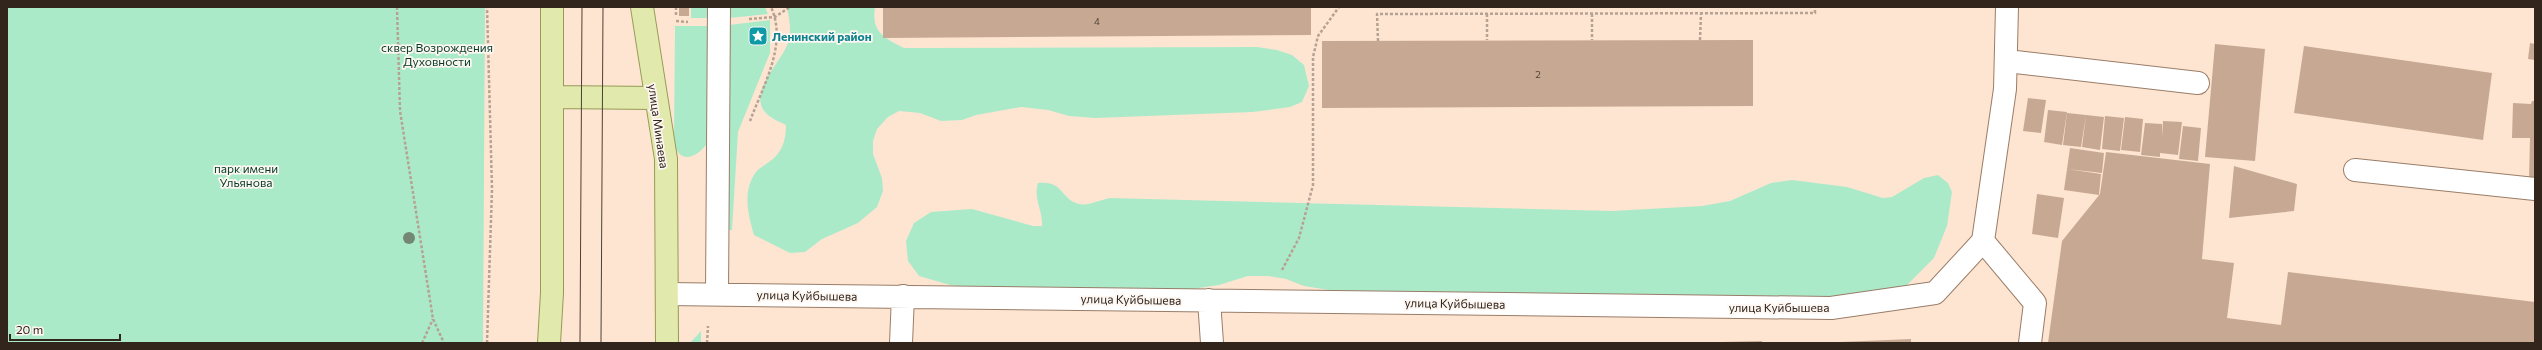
<svg xmlns="http://www.w3.org/2000/svg" width="2542" height="350" viewBox="0 0 2542 350" font-family="Commissioner,sans-serif">
<rect width="100%" height="100%" fill="#fee5d2"/>
<path fill="#abeac9" d="M7,7h478l-2,336h-476z
M691,7h20v11h-20z
M729,7h36l3,7 -39,4z
M787,7h88c-4,25 9,31 29,41l353,-1 20,3 15,5 12,10 5,21 -7,16 -12,5 -37,5 -158,6 -26,-2 -21,-6 -27,-3 -45,8 -14,5 -21,1 -21,-8 -21,-2 -11,6 -11,12 -4,12v13l9,24 1,13 -6,16 -19,16 -36,16 -17,13 -15,1 -36,-18c-6,-21 -12,-44 2,-63 3,-4 9,-7 13,-10 13,-9 17,-21 17,-37 -6,-3 -16,-7 -21,-13 -17,-21 16,-49 23,-69 4,-12 1,-24 -1,-36z
M770,20v33l-32,79 -6,98h-4l1,-205z
M675,26h36l-3,116c-10,16 -30,24 -34,-1z
M1938,175l10,8 4,9 -5,34 -13,32 -30,30 -69,12 -62,-4 -438,-5 -31,-5 -18,-7 -18,-3h-20l-29,9 -47,7 -173,-2 -49,-5 -31,-9 -11,-15 -2,-20 8,-18 17,-11 41,-3 61,17h9c1,-16 -9,-27 -4,-43 26,-3 22,16 41,21 9,2 21,-4 31,-6l502,13 90,-5 28,-5 41,-18 21,-3 55,7 36,11 9,-1 32,-19z
M701,331v12h-11z"/>
<path fill="#c7a993" d="M679,7h10v9h-10z
M883,7h428v28l-428,3z
M1753,40v66l-431,2v-67z
M2530,43l5,1v16l-7,-1z
M2215,44l50,5 -10,112 -50,-4z
M2304,46l188,27 -9,67 -189,-27z
M2028,98l18,2 -5,33 -18,-2z
M2532,101h3v79h-6l1,-42h-18l1,-35 18,1z
M2048,110l19,2 -5,33 -18,-3z
M2067,113l19,2 -5,32 -18,-2z
M2086,115l18,2 -4,33 -18,-3z
M2105,116l19,2 -4,33 -18,-2z
M2125,117l18,2 -3,33 -19,-2z
M2163,121l19,1 -4,33 -18,-2v4l-19,-2 4,-32 17,1v13z
M2183,126l18,2 -3,33 -19,-2z
M2070,148l34,5 -2,20 -35,-4z
M2106,152l104,12 -8,95 32,4 -7,55 54,7 7,-53 247,30v41h-487l14,-102 38,-47z
M2234,166l63,18 -3,27 -65,7z
M2067,169l34,5 -2,21 -35,-5z
M2037,194l27,4 -6,40 -26,-4z
M1911,339v4h-71v-1z
M1762,341v2h-41v-1z"/>
<g fill="none" stroke-linecap="round" stroke-linejoin="round">
<defs>
<path id="minor" d="M2007,61l191,22
M2355,170l180,19
M1983,241l52,62 -5,40
M717,293l2,-286
M667,294l1164,14 104,-15 48,-52 22,-152 2,-82
M1209,300l3,43
M901,343l2,-47"/>
<path id="major" d="M642,7l24,152 1,184
M552,97l104,1
M549,343l3,-50v-286"/>
</defs>
<use href="#minor" stroke="#997d68" stroke-width="24"/>
<use href="#major" stroke="#969b55" stroke-width="24"/>
<path stroke="#b6a292" stroke-width="2.5" stroke-dasharray="3 2" stroke-linecap="butt" d="M397,7l3,104 33,208 11,24
M676,7v9
M1487,14v26
M1592,14v26
M749,19l26,-2 15,-10
M676,21l12,1
M1700,40l1,-26
M1378,41l-1,-27 438,-1v-6
M750,121c13,-35 38,-77 21,-114
M1282,270l17,-32 14,-53v-128l5,-21 21,-29
M422,343l11,-24
M487,343l5,-154 -5,-182
M707,343l1,-17"/>
<use href="#minor" stroke="#fff" stroke-width="22"/>
<use href="#major" stroke="#e1e9ac" stroke-width="22"/>
<path stroke="#4d3f35" stroke-width="1" d="M580,343l2,-336
M601,343l2,-336"/>
</g>
<circle fill="#738773" cx="409" cy="238" r="6"/>
<defs>
<symbol id="sight-square" viewBox="-11 -11 22 22"><rect x="-9" y="-9" width="18" height="18" rx="4" fill="#0f9aa8" stroke="#fdf6f1"/><path d="M0-6L1.8-2.2L6-1.7L2.9 1.2L3.7 5.4L0 3.3L-3.7 5.4L-2.9 1.2L-6-1.7L-1.8-2.2Z" fill="#fff"/></symbol>
</defs>
<g fill-rule="evenodd">
<use href="#sight-square" x="747" y="25" width="22" height="22"/>
</g>
<g text-anchor="middle" dominant-baseline="central" stroke-width="3.5" stroke-linejoin="round" paint-order="stroke">
<g font-size="10" fill="#56463a">
<text x="1097" y="21">4</text>
<text x="1538" y="74">2</text>
</g>
<g font-size="12" font-weight="bold" fill="#0d838f" stroke="#fdf6f1" text-anchor="start">
<text x="772" y="36">Ленинский район</text>
</g>
<g font-size="12" fill="#023a25" stroke="#fdf6f1">
<text x="437" y="47">сквер Возрождения<tspan x="437" dy="14">Духовности</tspan></text>
<text x="246" y="168">парк имени<tspan x="246" dy="14">Ульянова</tspan></text>
</g>
<g font-size="12" fill="#31251c" stroke="#fdf6f1">
<text transform="translate(659 126) rotate(82)">улица Минаева</text>
<text transform="translate(807 295) rotate(1)">улица Куйбышева</text>
<text transform="translate(1131 299) rotate(1)">улица Куйбышева</text>
<text transform="translate(1455 303) rotate(1)">улица Куйбышева</text>
<text x="1779" y="307">улица Куйбышева</text>
</g>
</g>
<rect width="2542" height="350" fill="none" stroke="#31251c" stroke-width="16"/>
<path d="M10 334v6h110v-6" fill="none" stroke="#31251c" stroke-width="2"/>
<text x="16" y="334" font-size="12" fill="#31251c" stroke="#fdf6f1" stroke-width="3" paint-order="stroke">20 m</text>
</svg>
